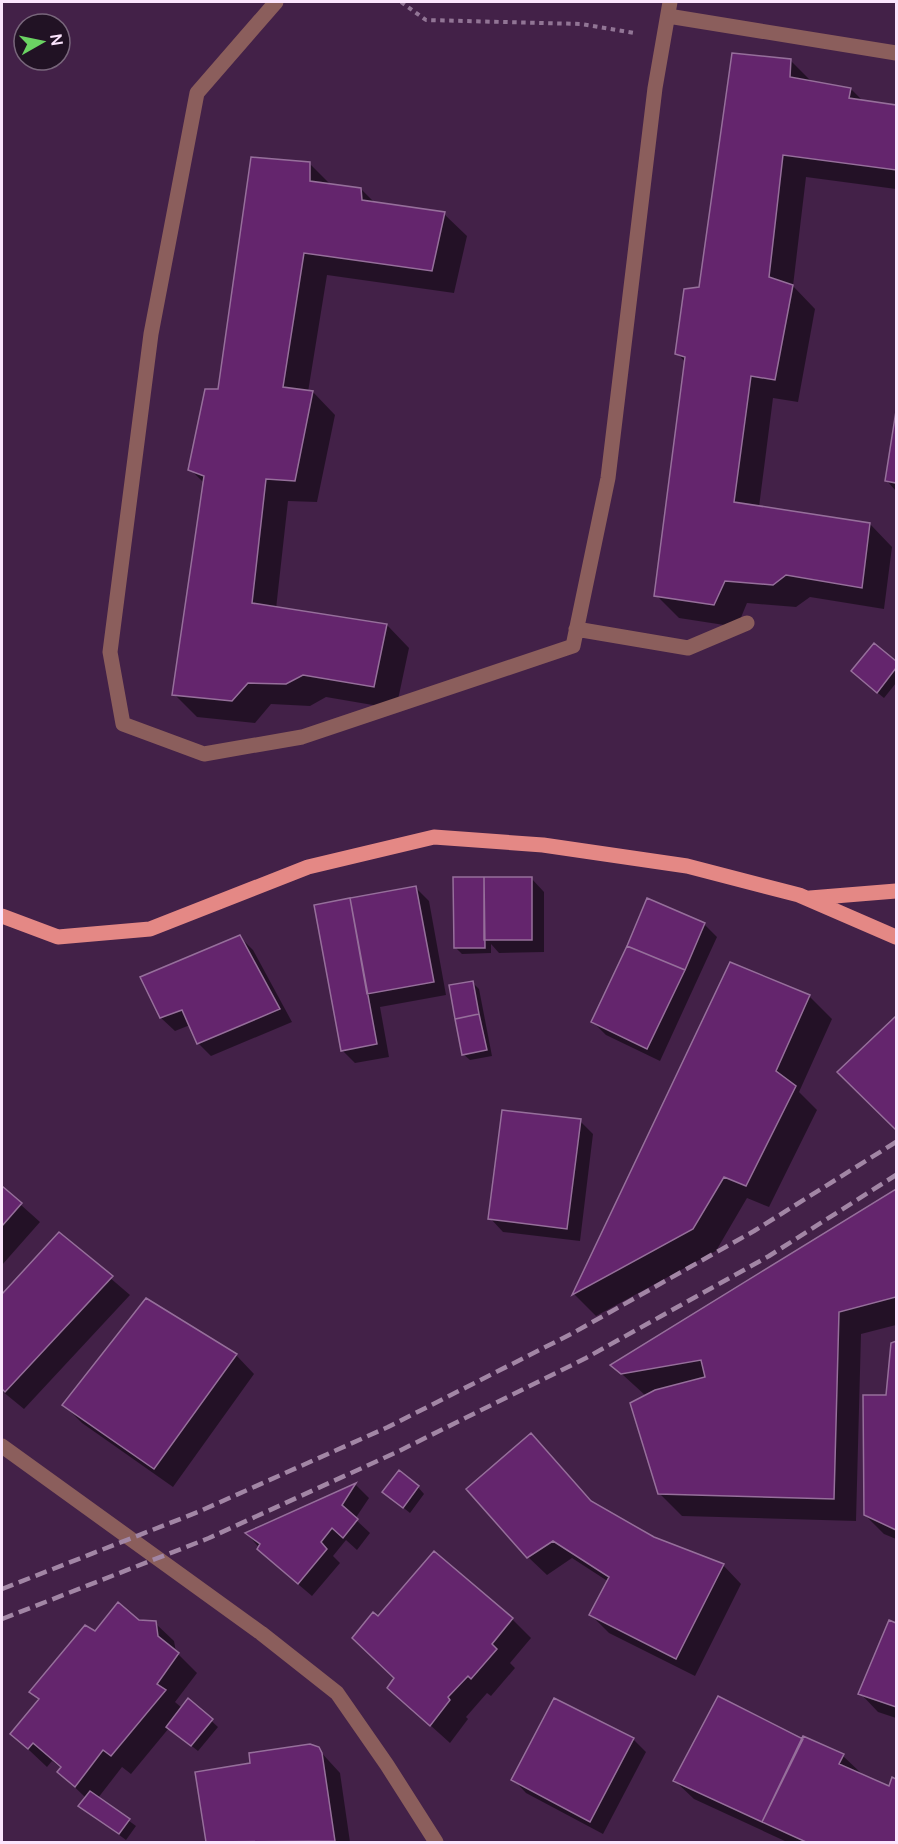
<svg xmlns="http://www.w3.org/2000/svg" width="898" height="1844" viewBox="0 0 898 1844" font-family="Manrope,sans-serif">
<rect width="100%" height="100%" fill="#432148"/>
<path fill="#0007" d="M790,60l23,23 38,6 12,12 33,5v83l-90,-12 -13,109 22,23 -17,93 -25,-4 -14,109 111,17 22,23 -8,62 -74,-12 -14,10 -49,-4 -10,24 -58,-9 -23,-23 30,-232 -9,-10z
M310,164l21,21 30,4 14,14 69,11 23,22 -13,57 -127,-18 -19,117h5l22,23 -18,87 -29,-1 -12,108 111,16 22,23 -13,61 -70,-12 -16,9 -39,-2 -16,19 -58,-6 -23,-23 31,-210 -15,-15z
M896,420v71l-9,-10z
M874,645l22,17v21l-12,15 -25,-20z
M531,878l13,14v60l-45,1 -8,-9v9l-29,1 -7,-7z
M416,888l13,13 17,94 -66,12 9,50 -34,6 -13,-13z
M704,924l13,13 -57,124 -54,-26 -13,-13z
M240,937l13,13 39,72 -81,34 -13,-13 -8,-18 -15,6 -14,-13 -19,-40z
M731,964l78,32 23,23 -33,73 18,18 -48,97 -22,-9 -31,53 -120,65 -22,-22z
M473,983l6,6 13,67 -22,4 -7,-6z
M896,1019v110l-57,-57z
M580,1121l13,13 -13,107 -77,-9 -13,-14z
M2,1188l38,34 -38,43z
M896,1191v134l-35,9 -5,187 -174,-5 -23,-23 -13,-97 -34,-31z
M59,1234l71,61 -106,114 -22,-18v-94z
M896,1343v196l-12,-5 -19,-19 22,-119 6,-52z
M236,1355l18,19 -81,113 -91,-64 -18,-18z
M531,1435l64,70 59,33 69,27 18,19 -46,92 -86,-43 -18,-18 18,-33 -37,-24 -25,17 -19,-18z
M356,1485l13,13 -14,21 15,14 -13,17 -11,-10 -13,16 7,7 -28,33 -40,-34 -25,-28z
M418,1487l6,7 -14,19 -26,-21z
M378,1618l134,1 19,19 -21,25 5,5 -24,28 -4,-3 -21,24 2,2 -18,24 -61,-55 7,-9z
M138,1621l17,2 19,18 2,11 21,21 -22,29 7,6 7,-8 29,27 -20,24 -29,-23 -38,46 -9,-7 -24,31 38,28 -10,14 -46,-34 6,-8 -27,-26 2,-4 -9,-7 -5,6 -35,-33 28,-34 -9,-8 64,-59z
M890,1622l6,3v93l-18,-6 -18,-19z
M633,1739l13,13 -43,82 -77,-41 -13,-14z
M804,1741l39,15 19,18 28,14 3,-9 3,2v61h-109l-93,-43 -19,-18z
M318,1749l22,24 10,69h-142l-11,-69z"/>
<path fill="#64256d" stroke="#966f9b" stroke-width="1.5" d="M732,53l59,6 -1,18 61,11 -2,10 47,7v65l-113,-15 -14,122 24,8 -18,95 -24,-4 -17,126 136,21 -8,65 -76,-13 -13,10 -48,-4 -11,24 -60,-9 31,-239 -10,-3 9,-65 15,-2z
M251,157l59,5v19l51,7 1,12 83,12 -13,59 -128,-18 -21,134 30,4 -18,90 -29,-2 -14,124 135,21 -13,63 -71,-12 -17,9 -38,-1 -16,18 -60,-6 32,-219 -16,-6 17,-81h13z
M896,411v72l-11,-2z
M874,643l22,18v7l-19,25 -26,-22z
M453,877h31l1,71h-31z
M484,877h48v63h-48z
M416,886l18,96 -67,12 -17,-96z
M350,898l27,146 -36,7 -27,-146z
M647,898l58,25 -20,47 -58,-24z
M240,935l40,74 -83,35 -15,-34 -22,8 -20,-41z
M627,946l58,24 -38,79 -56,-27z
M730,962l80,33 -34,76 20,15 -50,100 -22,-9 -31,52 -121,66z
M473,981l6,33 -24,5 -6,-34z
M479,1014l8,36 -25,5 -7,-36z
M896,1016v114l-59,-58z
M502,1110l79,9 -14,110 -79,-10z
M2,1186l20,17 -20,23z
M896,1189v108l-57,15 -5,187 -176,-5 -28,-91 25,-13 50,-13 -4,-17 -80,14 -11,-9z
M59,1232l54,44 -108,116 -3,-3v-95z
M146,1298l91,56 -83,115 -92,-64z
M896,1341v189l-32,-15 -1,-120h23l5,-52z
M531,1433l60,68 63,36 70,27 -48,95 -87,-44 20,-38 -56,-36 -26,17 -61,-69z
M399,1470l20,16 -16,22 -21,-16z
M356,1483l-14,22 16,14 -15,19 -11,-10 -11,14 6,7 -29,35 -41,-35 3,-5 -15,-11z
M434,1551l79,67 -21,26 5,5 -26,30 -3,-3 -20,21 2,3 -20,26 -43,-38 7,-10 -42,-40 21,-26 5,4z
M118,1602l21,18 17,1 2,15 21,17 -22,31 9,6 -55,66 -8,-6 -28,37 -18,-15 4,-5 -28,-24 -5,6 -18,-15 29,-35 -10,-7 56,-67 10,6z
M889,1620l7,3v84l-38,-13z
M718,1696l85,43 -41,83 -89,-41z
M188,1698l25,21 -22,27 -25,-19z
M554,1698l80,40 -44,84 -79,-42z
M803,1736l41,18 -5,10 50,22 3,-9 4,2v63h-90l-44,-20z
M310,1744l9,3 3,6 13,88 -129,1 -11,-70 55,-9 -1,-10z
M90,1791l40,28 -11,15 -41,-28z"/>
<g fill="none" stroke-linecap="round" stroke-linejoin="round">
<path stroke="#917595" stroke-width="4" stroke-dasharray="4.5 4.5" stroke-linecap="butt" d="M401,2l25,18 155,4 53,9"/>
<path stroke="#8b5e5c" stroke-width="15" d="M276,2l-79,91 -46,241 -41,318 13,72 81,30 98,-17 271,-91 35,-168 47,-390 15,-86
M668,16l228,37
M576,629l112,19 59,-25
M2,1446l259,187 76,60 50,72 49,77"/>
<path stroke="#e48885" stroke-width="15" d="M810,898l86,-7
M2,916l56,21 92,-8 158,-62 126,-30 109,8 144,21 112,29 97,42"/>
<path stroke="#a286a5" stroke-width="4.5" stroke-dasharray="12 6" stroke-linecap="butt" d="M2,1589l196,-77 190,-85 185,-94 181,-102 142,-89
M2,1619l207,-81 190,-87 187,-93 183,-102 127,-81"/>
</g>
<rect width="898" height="1844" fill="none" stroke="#fbe5fd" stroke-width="6"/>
<g transform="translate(42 42) rotate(81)"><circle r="28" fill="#211224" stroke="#78667b" stroke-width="1.5"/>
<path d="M0-4.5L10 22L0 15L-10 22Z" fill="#6bd363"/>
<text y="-9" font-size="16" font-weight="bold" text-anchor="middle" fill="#fbe5fd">N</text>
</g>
</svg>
